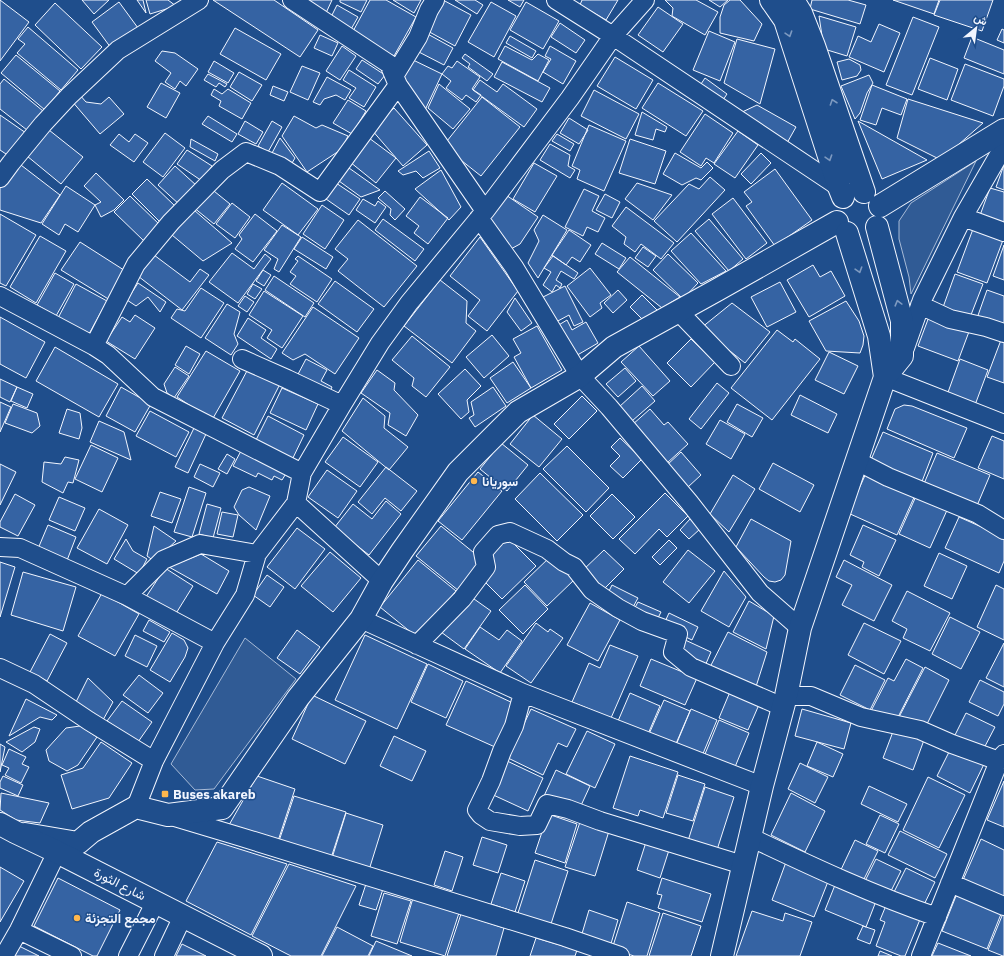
<svg xmlns="http://www.w3.org/2000/svg" width="1004" height="956" viewBox="0 0 1004 956" font-family="'IBM Plex Sans',Vazirmatn,sans-serif">
<rect width="100%" height="100%" fill="#1f4e8c"/>
<path fill="#305b95" stroke="#a8bbd7" d="M976,161l-65,133 -2,-17 -10,-38v-18l12,-18z
M245,638l51,41 -82,110 -19,1 -24,-26z"/>
<path fill="#3563a3" stroke="#f2f6ff" d="M0,0l29,22 -29,39z
M82,0h27l-15,14z
M137,0h6l3,13z
M146,0h22l8,6 -26,8z
M213,0h61l44,30 -18,27z
M301,0h31l-6,13z
M340,0h27l-6,12 -21,-10z
M370,0h16l30,17 -22,39 -42,-23z
M393,0h28l-7,13z
M443,0l28,15 -16,31 -31,-17z
M455,0h20l8,5 -6,9z
M508,0h16l-4,7z
M582,0h36l-12,20 -26,-15z
M665,0h31l22,12 -13,23 -33,-19 1,-8z
M709,0h19l-8,7z
M730,0h10l22,24 -8,17 -34,-8v-16l4,-12z
M812,0h36l18,5 -6,19 -50,-15z
M893,0h46l-5,14z
M940,0h53l-11,31 -48,-16z
M119,2l19,26 -27,20 -19,-26z
M491,2l25,14 -22,41 -26,-15z
M526,2l33,19 -16,28 -33,-19z
M55,3l47,44 -21,22 -46,-44z
M337,5l21,12 -8,14 -20,-12z
M658,7l25,17 -20,28 -25,-17z
M819,16l37,11 -9,29 -23,-7z
M913,17l26,10 -27,68 -26,-10z
M560,23l25,17 -9,13 -25,-16z
M879,24l21,9 -16,39 -35,-15 9,-21 13,6z
M28,27l50,43 -17,20 -44,-37 8,-9 -7,-5z
M235,28l46,26 -15,26 -46,-26z
M1002,29l2,1v13l-7,-3z
M709,31l26,11 -15,39 -27,-11z
M424,32l29,16 -9,17 -29,-15z
M320,35l18,8 -6,13 -18,-8z
M510,36l26,15 -4,7 -26,-15z
M972,37l32,13v24l-40,-16z
M737,39l38,10 -15,55 -36,-21z
M342,46l14,10 -16,24 -14,-9z
M505,46l27,14 6,-6 11,6 -11,21 -40,-22z
M550,46l26,15 -13,23 -20,-12 8,-13 -6,-3z
M162,51l13,2 23,16 -12,17 -6,-5 -5,8 -10,-7 6,-9 -16,-12z
M465,54l28,20 -6,7 -19,-14 2,-3 -8,-6z
M16,55l44,36 -15,19 -44,-37z
M615,57l38,23 -17,29 -39,-23z
M409,58l33,16 -17,36 -25,-33z
M930,58l28,11 -11,31 -29,-11z
M849,59l11,6 1,5 -4,6 -15,4 -5,-18z
M362,60l23,15 -7,9 -22,-15z
M214,61l20,12 -6,10 -20,-11z
M457,61l23,16 -8,12 9,6 -5,7 -10,-7 -4,5 -16,-12 5,-7 -9,-7 6,-8 4,2z
M502,62l48,26 -8,14 -48,-25z
M965,64l39,15v7l-11,30 -42,-16z
M302,66l18,7 -12,27 -18,-8z
M349,70l27,17 -12,20 -15,-9 7,-10 -13,-8z
M239,72l23,13 -10,16 -22,-14z
M208,74l19,10 -2,3 -6,-4 -3,4 -12,-7z
M869,75l4,8 -6,10 -7,20 -5,6 -14,-33z
M327,77l24,13 -6,10 -9,-5 -12,4 -4,6 -7,-3z
M705,78l22,16 -6,9 -22,-16z
M4,79l39,32 -16,19 -27,-21v-25z
M480,80l17,12 6,-8 34,25 -13,18 -51,-37z
M161,83l19,10 -14,25 -19,-11z
M658,83l45,28 -17,25 -44,-28z
M439,84l31,25 -17,20 -25,-21z
M872,85l35,14 -6,16 -19,-7 -6,17 -16,-5z
M273,86l15,6 -4,9 -14,-6z
M214,89l8,5 6,-5 23,14 -9,16 -23,-13 2,-5 -10,-6z
M594,90l45,24 -13,25 -45,-23z
M79,94l7,8 15,2 8,-7 15,17 -24,20 -29,-34z
M482,97l38,30 -39,49 -38,-30z
M908,99l75,24 -42,37 -44,-22z
M348,100l18,11 -14,23 -19,-11z
M757,105l39,22 -9,16 -49,-29z
M394,108l33,37 -24,21 -32,-37z
M642,112l25,15 -2,5 -9,-3 -3,11 -18,-5z
M705,114l28,19 -19,30 -8,-5 -5,8 -21,-14z
M0,115l26,18 -17,23 -9,-6z
M208,116l29,18 -5,8 -30,-18z
M294,116l22,12 6,-3 26,11 -6,13 -35,23 -25,-36z
M569,118l19,12 -9,14 -19,-11z
M245,121l18,11 -7,12 -18,-10z
M272,121l10,6 -14,25 -10,-6z
M858,121l69,39 -45,19z
M589,125l37,16 -22,50 -27,-12 3,-9 -8,-4z
M49,130l34,27 -22,27 -34,-28z
M738,131l20,14 -23,33 -21,-14z
M165,133l20,15 -22,29 -20,-15z
M119,134l10,8 6,-8 13,9 -14,19 -24,-17z
M557,134l17,10 -4,7 -18,-10z
M280,138l15,20 -3,5 -20,-10z
M369,138l27,20 -20,25 -26,-21z
M191,139l27,15 -3,7 -25,-14z
M630,139l36,12 -11,33 -36,-11z
M550,144l20,11 -2,11 7,4 -5,8 -30,-18z
M187,150l25,16 -10,15 -25,-17z
M429,151l11,17 -17,10 -7,-7 -13,4 -5,-4z
M675,153l26,15 6,-6 6,6 -12,12 -5,-2 -14,7 -19,-11z
M761,153l10,10 -20,21 -10,-10z
M17,162l43,33 -19,28 -41,-13v-24z
M534,163l23,13 -22,36 -22,-13z
M1004,165v25l-8,-3z
M175,166l22,20 -17,19 -22,-20z
M349,168l31,22 -19,7 -22,-16z
M775,169l37,51 -37,26 -29,-40 6,-4 -8,-10z
M441,170l20,37 -12,13 -34,-31z
M96,173l28,27 -10,10 -13,7 -6,-12 6,-3 -17,-16z
M710,177l15,13 -48,52 -23,-21 35,-37 10,5z
M147,179l29,28 -15,16 -29,-29z
M282,183l36,26 -20,26 -35,-25z
M336,183l24,16 -11,16 -23,-16z
M637,183l35,12 -19,25 -28,-21z
M66,186l29,19 -17,27 -13,-8 -6,11 -17,-11z
M209,187l21,17 -16,20 -21,-17z
M990,188l14,4v34l-25,-8z
M584,189l15,7 -7,15 13,7 -7,14 -11,-5 -4,9 -18,-9z
M385,191l20,18 -10,11 -5,-5 1,-6 -13,-11z
M605,194l15,8 -8,16 -16,-8z
M506,195l32,22 -18,27 -11,6 -19,-31z
M130,196l31,30 -16,16 -31,-30z
M420,197l28,21 -20,26 -14,-11 5,-7 -13,-10z
M733,198l34,45 -21,16 -34,-45z
M363,199l12,7 3,-5 8,6 -11,16 -19,-13z
M232,203l18,14 -15,21 -19,-14z
M322,205l22,15 -19,29 -22,-15z
M626,207l48,36 -13,16 -20,-15 -6,8 -11,-8 2,-7 -14,-11z
M194,210l38,33 -29,18 -31,-26z
M0,214l36,21 -30,51 -6,-3z
M255,214l22,17 -24,31 -18,-13 7,-10 -3,-4z
M543,215l24,15 -29,48 -10,-15 11,-22 -5,-11z
M383,219l41,30 -9,12 -40,-31z
M709,219l34,40 -14,12 -34,-40z
M358,220l59,46 -33,41 -46,-36 10,-12 -13,-10z
M282,225l19,12 -22,35 -5,-3 4,-10 -14,-9z
M973,229l30,11 -16,43 -30,-11z
M569,230l22,15 -11,17 -8,-5 -6,8 -14,-10z
M691,233l35,38 -25,13 -30,-33z
M40,236l26,15 -30,52 -26,-16z
M302,237l31,20 -7,12 -32,-20z
M480,237l38,54 -31,40 -19,-15 12,-16 -30,-24z
M80,242l47,30 -17,28 -49,-30z
M602,243l24,15 -7,11 -24,-15z
M1004,245v35l-11,-4z
M643,247l13,9 -8,11 -13,-9z
M150,252l40,30 10,-13 9,6 -27,35 -48,-37z
M232,253l22,16 11,-15 6,5 -33,44 -29,-21z
M668,254l30,29 -15,16 -30,-29z
M298,256l34,23 -15,23 -27,-18 6,-8 -6,-4 8,-11 -3,-2z
M553,256l25,17 -4,6 -13,-8 -5,9 6,4 -2,4 -4,-3 -4,7 -9,-7 8,-13 -7,-4z
M630,257l50,40 -18,11 -45,-36z
M813,265l7,12 11,-6 14,25 -36,21 -22,-37z
M590,268l21,27 -11,8 2,5 -12,9 -23,-31z
M263,270l8,5 -7,11 -8,-5z
M55,273l19,11 -18,32 -19,-11z
M955,274l28,10 -14,36 -27,-10z
M274,276l40,27 -9,14 -40,-27z
M440,280l27,21 -1,22 10,8 -24,32 -48,-37z
M335,281l39,28 -17,23 -39,-28z
M780,282l16,30 -29,15 -16,-30z
M138,283l28,19 -6,10 -12,-15 -12,9 -9,-6z
M76,284l31,17 -18,33 -31,-16z
M253,284l9,5 -7,10 -8,-5z
M565,286l18,36 -9,4 -5,-11 -13,7 -13,-25z
M201,288l23,15 -23,35 -30,-20 6,-9 8,2z
M618,290l9,10 -14,13 -9,-10z
M987,290l17,6v31l-28,-6z
M264,291l39,25 -21,32 -15,-10 5,-8 -23,-15z
M642,295l16,16 -15,9 -13,-13z
M245,296l9,6 -7,10 -9,-6z
M515,298l17,25 -11,8 -14,-19z
M846,301l13,20 5,15 -1,9 -3,8 -34,-2 -17,-30z
M732,303l38,29 -25,31 -44,-35z
M227,304l13,8 -6,22 4,10 -7,11 -26,-17z
M313,307l46,31 -24,36 -30,-20 -12,6 -11,-7z
M930,314l40,15 -12,32 -40,-15z
M135,315l20,13 -20,31 -29,-18 16,-24 8,5z
M0,317l45,25 -19,36 -26,-14z
M248,318l18,12 -5,8 16,11 -6,10 -34,-23z
M567,320l5,10 14,-8 12,21 -24,14 -17,-31z
M537,326l25,44 -31,18 -17,-31 7,-4 -8,-14z
M777,330l16,12 2,-3 25,20 -48,61 -41,-32z
M492,335l17,21 -25,22 -18,-21z
M412,336l38,31 -24,30 -14,-11 2,-8 -22,-18z
M691,339l24,23 -24,25 -24,-24z
M1001,340l3,1v42l-17,-6z
M186,346l14,8 -11,20 -14,-9z
M639,346l31,35 -17,15 -32,-34z
M55,347l63,37 -19,33 -63,-36z
M206,351l34,20 -28,49 -35,-23z
M829,352l29,14 -14,28 -29,-14z
M306,359l21,11 -6,11 11,6 -4,9 -32,-18z
M960,359l28,11 -13,35 -28,-10z
M513,362l18,26 -24,15 -17,-25z
M175,367l14,9 -15,22 -7,-5 -3,-9z
M249,367l31,17 -26,51 -32,-17z
M625,368l11,13 -18,16 -12,-13z
M465,369l16,17 -14,14 2,12 -8,7 -23,-25z
M377,370l18,13 -1,7 24,25 -12,21 -18,-11 2,-12 -29,-20z
M0,379l17,8 -7,15 -10,-5z
M717,383l12,10 -28,36 -12,-10z
M642,386l13,15 -23,20 -13,-14z
M17,387l16,7 -6,14 -16,-7z
M121,387l30,17 -16,28 -29,-16z
M493,387l13,19 -31,21 -6,-9 5,-3 -3,-13z
M282,388l36,16 -12,26 -36,-17z
M800,395l37,19 -9,19 -37,-18z
M582,396l15,15 -28,28 -15,-15z
M363,398l22,18 -1,12 24,19 -19,23 -47,-39z
M0,402l11,5 -11,25z
M13,404l24,9 3,13 -8,7 -27,-10z
M737,404l26,14 -11,19 -25,-15z
M904,405l8,1 55,22 -13,30 -67,-29 8,-20z
M67,409l13,4 2,15 -3,11 -20,-6z
M650,409l14,16 4,-3 20,22 -21,19 -35,-38z
M150,411l39,21 -13,25 -40,-21z
M533,415l29,24 -23,28 -29,-23z
M268,416l36,19 -13,27 -37,-18z
M720,420l25,14 -14,25 -25,-15z
M99,421l25,11 7,28 -41,-18z
M194,428l12,6 -18,39 -13,-6z
M883,432l50,21 -12,31 -51,-22z
M992,436l12,5v38l-26,-11z
M343,437l35,25 -18,25 -35,-25z
M620,438l22,21 -19,19 -13,-12 10,-10 -9,-9z
M501,443l27,22 -21,26 -27,-22z
M91,445l27,13 -16,34 -27,-13z
M567,446l42,42 -23,24 -43,-43z
M242,449l45,23 -5,8 -8,-4 -2,4 -14,-7 -2,4 -23,-11z
M681,452l20,23 -13,12 -21,-22z
M937,453l53,22 -14,33 -53,-22z
M227,454l8,5 -8,15 -9,-5z
M65,457l14,3 -6,23 -5,-1 -5,11 -21,-11 2,-20 17,2z
M773,463l41,22 -14,27 -41,-23z
M0,464l16,8 -16,33z
M200,464l20,9 -7,14 -19,-10z
M386,467l31,24 -16,20 -16,-13 -13,16 -14,-12z
M327,470l30,21 -19,27 -30,-21z
M867,471l49,22 -19,42 -49,-22z
M478,472l24,19 -40,49 -24,-19z
M540,473l43,42 -26,26 -42,-42z
M733,475l22,14 -26,43 -19,-18z
M189,487l17,6 -14,44 -18,-5z
M249,487l21,9 -14,34 -17,-15 -5,-8 8,-17z
M160,492l21,7 -9,24 -21,-7z
M665,493l23,23 -21,21 -8,-8 -24,25 -16,-15z
M15,494l20,11 -17,31 -18,-9v-5z
M612,494l23,23 -22,22 -23,-23z
M917,494l31,14 -18,40 -31,-14z
M59,497l26,11 -10,23 -26,-11z
M386,501l15,13 -32,41 -35,-27 19,-24 19,15z
M207,504l14,4 -8,30 -14,-4z
M99,509l29,16 -21,39 -30,-16z
M222,512l16,3 -5,22 -16,-3z
M959,517l45,20v24l-5,12 -54,-25z
M690,519l10,10 -11,10 -9,-9z
M751,519l40,22 -6,34 -4,5 -6,2 -6,-1 -5,-4 -28,-30z
M48,525l28,12 -10,26 -29,-12z
M863,525l33,15 -17,36 -17,-9 2,-5 -14,-7z
M154,526l22,15 -22,20 -7,-5z
M441,526l43,35 -25,30 -43,-35z
M297,528l28,21 -30,40 -28,-22z
M507,537l29,29 -34,33 -19,-19 13,-13 -10,-10z
M126,539l7,12 14,8 -8,15 -25,-15z
M669,540l8,8 -17,17 -8,-8z
M604,550l20,19 -23,23 -20,-20z
M688,550l27,21 -26,32 -26,-21z
M330,552l31,26 -28,34 -32,-26z
M939,553l28,13 -15,33 -28,-13z
M201,554l28,17 -12,23 -48,-27z
M552,555l23,24 -28,27 -23,-24z
M418,560l38,31 -38,47 -38,-31z
M844,560l48,25 -18,36 -32,-16 10,-20 -16,-8z
M0,562l15,5 -15,50z
M165,568l28,18 -18,29 -29,-18z
M724,571l22,26 -17,30 -28,-16z
M23,572l53,15 -13,44 -52,-16z
M267,575l17,12 -14,20 -17,-12z
M525,585l23,24 -25,25 -24,-24z
M612,585l26,13 -6,11 -26,-12z
M996,585l8,4v51l-27,-13z
M907,591l43,22 -20,38 -27,-13 4,-9 -15,-8z
M102,593l37,21 -24,42 -37,-20z
M467,594l24,17 -27,38 -23,-17z
M749,601l25,15 -8,33 -33,-17z
M638,602l23,10 -6,12 -23,-11z
M590,603l30,17 -22,41 -31,-16z
M669,613l29,14 -6,13 -29,-14z
M950,617l30,15 -19,37 -29,-15z
M149,620l21,12 -6,10 -21,-11z
M536,623l12,9 2,-3 13,9 -32,45 -25,-17z
M864,623l37,18 -17,33 -36,-19z
M480,627l19,13 8,-10 15,11 -22,32 -35,-24z
M297,630l23,17 -20,27 -23,-16z
M728,632l39,20 -13,41 -46,-22z
M172,633l12,7 4,8 -3,9 -15,25 -20,-12z
M50,634l17,9 -20,38 -17,-9z
M135,635l22,11 -10,21 -22,-11z
M365,635l62,29 -30,65 -62,-29z
M683,639l28,13 -6,14 -28,-14z
M1004,643v44l-18,-9z
M610,645l28,11 -27,62 -39,-16 17,-39 11,5z
M651,659l46,19 -12,27 -45,-19z
M906,659l17,9 -28,55 -24,-12 17,-33 6,3z
M428,664l35,17 -17,37 -35,-16z
M855,665l30,15 -15,30 -30,-15z
M925,667l24,13 -25,50 -25,-13z
M139,675l24,18 -15,20 -25,-18z
M88,678l25,24 -10,18 -28,-16z
M980,680l24,12v12l-6,12 -29,-14z
M466,681l49,23 -20,43 -49,-22z
M732,687l29,13 -13,30 -29,-12z
M630,693l30,13 -12,28 -30,-13z
M312,695l54,26 -21,43 -53,-25z
M26,699l31,16 -5,5 -12,-3 -31,19z
M664,700l26,11 -15,35 -26,-12z
M122,701l30,21 -14,20 -31,-21z
M531,709l45,20 -9,18 -9,-4 -15,32 -35,-17z
M691,709l26,11 -15,36 -26,-11z
M802,709l49,14 -7,26 -49,-13z
M966,713l29,14 -13,25 -28,-15z
M719,720l30,13 -14,34 -30,-13z
M80,726l17,11 -19,28 -11,6 -18,-10 -3,-11 20,-22z
M34,727l6,2 -5,13 -13,10 -16,-10z
M894,729l30,11 -11,30 -30,-12z
M587,731l28,13 -20,44 -29,-14z
M394,736l32,15 -14,30 -32,-15z
M101,742l31,21 -23,35 -37,11 -11,-34 22,-7z
M817,742l26,12 -10,23 -26,-11z
M0,744l5,3 -5,25z
M952,746l33,16 -15,31 -33,-17z
M9,749l17,8 -4,7 7,3 -8,16 -16,-8 4,-7 -7,-3z
M630,756l48,16 -15,46 -23,-8 -2,6 -25,-8z
M505,760l38,18 -15,33 -39,-18z
M800,763l28,14 -13,26 -27,-14z
M556,770l34,16 -12,26 -34,-16z
M678,775l27,9 -12,37 -27,-8z
M3,776l20,9 -5,11 -18,-8v-6z
M257,776l38,13 -17,52 -49,-16z
M928,777l37,18 -26,53 -36,-18z
M1004,781v46l-17,-7z
M869,786l38,18 -9,18 -37,-18z
M705,787l29,10 -18,56 -29,-9z
M1,793l48,10 -9,20 -24,-3 -16,-10z
M791,793l34,18 -20,41 -34,-17z
M294,796l52,16 -15,46 -52,-17z
M346,813l37,12 -14,45 -37,-12z
M548,814l29,10 -12,39 -30,-10z
M880,815l19,9 -14,29 -19,-9z
M580,822l29,9 -14,45 -30,-9z
M900,831l47,23 -12,24 -47,-23z
M482,837l25,8 -9,28 -25,-8z
M647,839l23,8 -10,31 -23,-8z
M981,839l23,11v49l-41,-19z
M855,840l23,11 -18,36 -22,-11z
M217,842l70,22 -36,71 -65,-34z
M445,851l18,6 -11,34 -18,-6z
M876,859l25,12 -13,26 -25,-12z
M535,860l33,11 -18,56 -33,-11z
M786,862l43,17 -15,38 -42,-17z
M289,864l67,22 -35,70h-30l-39,-20z
M0,867l24,14 -24,41z
M906,868l29,14 -14,29 -29,-15z
M501,873l24,8 -10,31 -24,-8z
M58,878l62,32 -23,46h-4l-59,-30z
M662,878l49,16 -9,28 -44,-14 4,-13 -5,-1z
M837,880l41,16 -12,31 -41,-17z
M366,884l17,5 -7,21 -17,-5z
M958,891l45,18 -16,40 -45,-18z
M384,893l27,8 -14,43 -26,-8z
M413,898l46,15 -14,43 -45,-14z
M627,902l33,11 -13,43h-13l-22,-7z
M887,903l34,14 -16,39h-4l-25,-10 9,-24 -5,-2z
M589,910l29,10 -8,27 -29,-10z
M752,911l31,10 2,-8 27,9 -12,34h-64z
M1004,911v45h-1l-15,-6z
M663,913l38,13 -10,30h-42z
M461,914l43,14 -8,28h-49z
M863,926l12,4 -5,14 -13,-5z
M337,927l36,19 -5,10h-46z
M536,938l41,12 -2,6h-45z
M376,941l36,15h-43z
M938,943l33,13h-39z
M182,944l24,12h-30z
M19,946l20,10h-24z
M880,951l12,5h-14z"/>
<g fill="none" stroke-linecap="round" stroke-linejoin="round">
<defs>
<path id="minor" d="M292,0l97,64 9,21 87,126
M556,0l57,36 226,151
M394,76l24,-39 11,-27 6,-10
M0,178l11,-15 32,-39 26,-28 49,-46 81,-50
M963,217l41,15
M479,218l35,49 66,109 29,31 80,95 71,91 40,35
M0,296l94,50 14,9 45,42 149,76
M920,305l30,14 36,8 18,6
M679,312l52,54
M94,346l42,-82 35,-42 51,-52 24,-18 34,14 40,26 78,-107
M905,348l17,-48 41,-83 41,-71
M242,359l45,20 55,26
M885,377l119,47
M857,461l31,16 90,37 26,16
M296,503l86,78
M0,547l20,1 107,48 88,47
M127,596l36,-36 37,-16 57,10
M361,619l162,74 239,93
M417,645l45,-46 24,-32 -3,-15 15,-17 12,-3 37,17 17,13 10,5 18,23 26,18 24,13 36,13 -5,18 18,15 92,40
M0,668l34,16 55,37 65,40
M523,693l-9,33 -12,25 -11,30 -14,29 4,5 9,6 30,5 17,-1 10,-21 21,5 32,12 143,44
M786,696h25l50,21 59,13 32,14 47,17
M136,807l18,-46 61,-118 30,-48 12,-41 39,-51 6,-30 40,-68 38,-62 29,-40 76,-92 85,-113 43,-62 32,-36
M171,816l70,21 324,100 55,19
M750,837c61,29 123,58 187,80
M950,883l54,23
M19,930l53,26
M4,956l15,-26 38,-78
M128,956l27,-53
M164,956l19,-40
M921,956l78,-195 5,-7"/>
<path id="tertiary" d="M25,834l53,9 13,-11 45,-25 32,8 54,-7 76,-110 63,-79 21,-38 20,-30 56,-79 60,-60 62,-36 34,-29 103,-57 120,-68"/>
<path id="secondary" d="M771,0l14,20 54,167 4,10
M793,0l8,13 13,33 50,146
M880,206l124,-76
M847,233l32,103 6,41
M0,824l15,8 42,20 204,104
M722,956l40,-170 24,-90 14,-68 85,-251 17,-21v-35l-25,-94"/>
</defs>
<use href="#minor" stroke="#f2f6ff" stroke-width="20"/>
<use href="#tertiary" stroke="#f2f6ff" stroke-width="24"/>
<use href="#secondary" stroke="#f2f6ff" stroke-width="24"/>
<use href="#minor" stroke="#1f4e8c" stroke-width="18"/>
<use href="#tertiary" stroke="#1f4e8c" stroke-width="22"/>
<use href="#secondary" stroke="#1f4e8c" stroke-width="22"/>
</g>
<defs><path id="oneway-chevron" d="M-2-3.5L2.5 0L-2 3.5" fill="none" stroke-width="1.6" stroke-linecap="round" stroke-linejoin="round"/></defs>
<g stroke="#7e9ac0">
<use href="#oneway-chevron" transform="translate(789 34) rotate(72)"/>
<use href="#oneway-chevron" transform="translate(833 102) rotate(-109)"/>
<use href="#oneway-chevron" transform="translate(829 158) rotate(72)"/>
<use href="#oneway-chevron" transform="translate(859 270) rotate(73)"/>
<use href="#oneway-chevron" transform="translate(898 303) rotate(-105)"/>
</g>
<g fill="#ffb74d" stroke="#1f4e8c" stroke-width="1.5">
<circle cx="474" cy="481" r="4"/>
<rect x="161" y="790" width="8" height="8" rx="2"/>
<circle cx="77" cy="918" r="4"/>
</g>
<g text-anchor="middle" dominant-baseline="central" stroke-width="3" stroke-linejoin="round" paint-order="stroke">
<g font-size="13" font-weight="bold" fill="#f2f6ff" stroke="#1f4e8c" text-anchor="start">
<text x="482" y="481">سوريانا</text>
<text x="173" y="794">Buses akareb</text>
<text x="85" y="918">مجمع التجزئة</text>
</g>
<g font-size="13" fill="#f2f6ff" stroke="#1f4e8c">
<text transform="translate(120 884) rotate(27)">شارع الثورة</text>
</g>
</g>
<g transform="translate(976 28) rotate(29)" stroke="#1f4e8c" stroke-width="3" paint-order="stroke">
<path d="M0-3L7 15L0 10L-7 15Z" fill="#f2f6ff"/>
<text y="-6" font-size="11" font-weight="bold" text-anchor="middle" fill="#f2f6ff">ش</text>
</g>
</svg>
